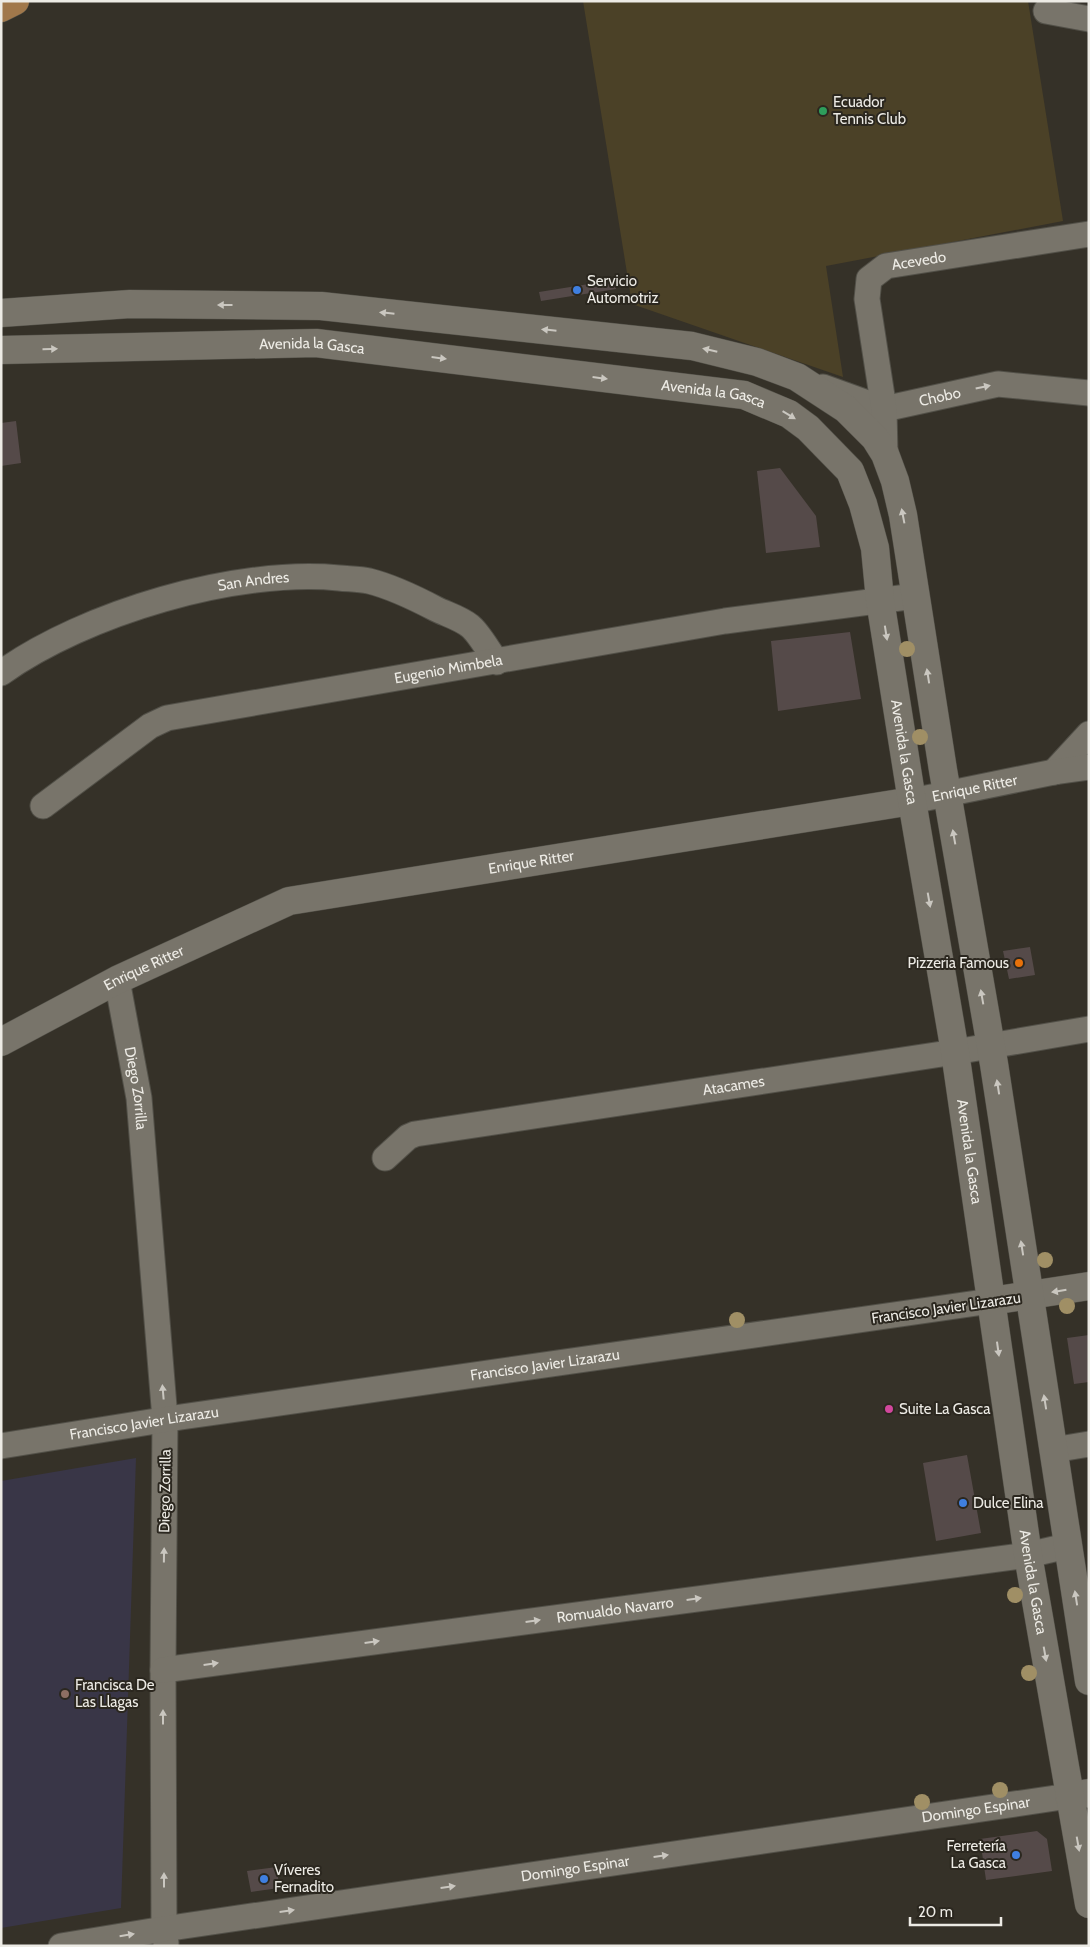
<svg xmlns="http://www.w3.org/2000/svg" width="1090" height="1947" viewBox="0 0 1090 1947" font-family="Cabin,sans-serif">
<rect width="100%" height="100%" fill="#353128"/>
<path fill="#393647" d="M136,1458l-15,450 -120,20v-447z"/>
<path fill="#4b4127" d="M583,1h445l35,220 -237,45 17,111 -211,-73z"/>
<path fill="#554a49" d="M614,280l2,9 -75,12 -2,-9z
M16,421l5,42 -20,3v-43z
M780,468l36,48 4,31 -54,6 -9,-82z
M850,632l11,67 -83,12 -7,-70z
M1030,947l5,28 -26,4 -6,-28z
M1089,1335v47l-15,2 -7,-46z
M967,1455l14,78 -45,8 -13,-78z
M1037,1831l10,8 5,32 -66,9 -6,-41z
M277,1867l2,21 -28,4 -4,-21z"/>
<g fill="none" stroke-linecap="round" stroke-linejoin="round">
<defs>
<g id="minor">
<path d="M1046,11l43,8"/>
<path id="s1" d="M823,387l61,22 114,-25 91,9"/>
<path id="s2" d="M885,454l-1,-45 -17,-110 2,-20 17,-13 203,-32"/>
<path id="s3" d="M1,673c84,-60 235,-105 338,-95 10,1 21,1 30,3 20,5 48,18 67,28 10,5 24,9 34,17 9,7 19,26 27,36"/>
<path d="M1054,772l35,-38"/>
<path id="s4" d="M912,801l142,-29 35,-5"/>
<path id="s5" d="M43,806l107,-80 17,-8 558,-97 190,-25"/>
<path id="s6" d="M117,980l22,118 26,321 -2,251 1,259 2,14"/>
<path id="s7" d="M385,1158l23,-21 7,-3 540,-82 134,-23"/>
<path id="s8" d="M1,1446l180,-29 810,-116"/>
<path d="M1053,1450l36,-6"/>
<path id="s9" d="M163,1670l865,-115 39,-9"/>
<path id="s10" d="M61,1946l103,-17 905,-133"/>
</g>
<g id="tertiary">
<path id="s11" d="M1,1042l116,-62 172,-79 623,-100"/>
<path d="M991,1301l98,-15"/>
<path d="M1069,1796l20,-3"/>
</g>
<g id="secondary">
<path d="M1,313l129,-9 191,2 371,40 65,16 40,15 49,32 29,29 10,16 10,27 8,34 40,255 51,294 95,617"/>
<path id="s12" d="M1,350l315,-7 428,52 45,19 19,14 42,43 13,33 12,44 5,52 32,201 43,251 73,503 61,349"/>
</g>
<path id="primary" d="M1,8l14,-7"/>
</defs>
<use href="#minor" stroke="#525048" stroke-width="27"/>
<use href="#tertiary" stroke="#525048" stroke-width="29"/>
<use href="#secondary" stroke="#525048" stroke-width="29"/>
<use href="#primary" stroke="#525048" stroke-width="29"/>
<use href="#minor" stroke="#78746a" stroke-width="25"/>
<use href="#tertiary" stroke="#78746a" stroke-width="28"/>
<use href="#secondary" stroke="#78746a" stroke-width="28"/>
<use href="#primary" stroke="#a1784b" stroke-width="28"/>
</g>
<g fill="#a08f65">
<circle cx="907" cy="649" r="8"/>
<circle cx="920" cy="737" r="8"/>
<circle cx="1045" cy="1260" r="8"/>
<circle cx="1067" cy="1306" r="8"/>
<circle cx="737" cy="1320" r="8"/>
<circle cx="1015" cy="1595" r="8"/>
<circle cx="1029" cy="1673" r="8"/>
<circle cx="1000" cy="1790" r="8"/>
<circle cx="922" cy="1802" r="8"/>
</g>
<defs><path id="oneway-solid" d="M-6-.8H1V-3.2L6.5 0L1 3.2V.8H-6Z" transform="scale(1.25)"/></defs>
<g fill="#cac7c0">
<use href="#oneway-solid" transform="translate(225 305) rotate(-180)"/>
<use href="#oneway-solid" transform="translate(387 313) rotate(-174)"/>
<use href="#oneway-solid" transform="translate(549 330) rotate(-174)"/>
<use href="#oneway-solid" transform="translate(50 349) rotate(-1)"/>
<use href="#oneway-solid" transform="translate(710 350) rotate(-167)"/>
<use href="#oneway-solid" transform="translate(439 358) rotate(7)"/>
<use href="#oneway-solid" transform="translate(600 378) rotate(7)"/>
<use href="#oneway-solid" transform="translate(983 387) rotate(-12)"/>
<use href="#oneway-solid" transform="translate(789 415) rotate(31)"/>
<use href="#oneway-solid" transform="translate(903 516) rotate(-101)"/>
<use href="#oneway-solid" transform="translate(886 633) rotate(81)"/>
<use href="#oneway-solid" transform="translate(928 676) rotate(-99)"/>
<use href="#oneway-solid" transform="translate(954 837) rotate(-100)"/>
<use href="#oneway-solid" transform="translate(929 900) rotate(80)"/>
<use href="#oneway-solid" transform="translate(982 997) rotate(-100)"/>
<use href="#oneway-solid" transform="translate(998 1087) rotate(-99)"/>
<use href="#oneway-solid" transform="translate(1022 1248) rotate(-99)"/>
<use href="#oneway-solid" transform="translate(1059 1291) rotate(171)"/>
<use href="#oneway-solid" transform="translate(998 1349) rotate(82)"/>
<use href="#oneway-solid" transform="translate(163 1392) rotate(-95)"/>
<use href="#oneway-solid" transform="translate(1045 1402) rotate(-99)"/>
<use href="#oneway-solid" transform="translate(164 1555) rotate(-89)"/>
<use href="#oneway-solid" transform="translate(1076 1598) rotate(-99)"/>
<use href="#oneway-solid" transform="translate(694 1599) rotate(-8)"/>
<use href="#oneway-solid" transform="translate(533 1621) rotate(-8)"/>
<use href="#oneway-solid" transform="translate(372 1642) rotate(-8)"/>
<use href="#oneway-solid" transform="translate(1045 1654) rotate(80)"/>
<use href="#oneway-solid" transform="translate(211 1664) rotate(-8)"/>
<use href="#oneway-solid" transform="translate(163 1717) rotate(-90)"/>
<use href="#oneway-solid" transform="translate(1078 1844) rotate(80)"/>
<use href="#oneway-solid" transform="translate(661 1856) rotate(-8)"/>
<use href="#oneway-solid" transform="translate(164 1880) rotate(-90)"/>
<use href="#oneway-solid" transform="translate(448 1887) rotate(-8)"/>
<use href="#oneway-solid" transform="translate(287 1911) rotate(-8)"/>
<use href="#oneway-solid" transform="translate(127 1935) rotate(-9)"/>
</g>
<circle fill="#2e9e5b" stroke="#2b271f" stroke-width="2" cx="823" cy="111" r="5"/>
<g fill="#3f7fe0" stroke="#2b271f" stroke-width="2">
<circle cx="577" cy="290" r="5"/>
<circle cx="963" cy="1503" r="5"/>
<circle cx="1016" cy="1855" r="5"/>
<circle cx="264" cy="1879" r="5"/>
</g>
<circle fill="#e8710a" stroke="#2b271f" stroke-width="2" cx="1019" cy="963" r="5"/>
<circle fill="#d1479c" stroke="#2b271f" stroke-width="2" cx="889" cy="1409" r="5"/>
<circle fill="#8d6e63" stroke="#2b271f" stroke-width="2" cx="65" cy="1694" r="5"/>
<g text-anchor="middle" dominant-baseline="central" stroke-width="4" stroke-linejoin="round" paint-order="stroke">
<g font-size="15" fill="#edebe5" stroke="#2b271f" text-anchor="start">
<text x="833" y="102">Ecuador<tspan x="833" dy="17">Tennis Club</tspan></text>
<text x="587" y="281">Servicio<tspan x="587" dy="17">Automotriz</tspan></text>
<text x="1009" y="963" text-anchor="end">Pizzeria Famous</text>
<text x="899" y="1409">Suite La Gasca</text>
<text x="973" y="1503">Dulce Elina</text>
<text x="75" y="1685">Francisca De<tspan x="75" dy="17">Las Llagas</tspan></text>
<text x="1006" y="1846" text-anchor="end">Ferretería<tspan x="1006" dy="17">La Gasca</tspan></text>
<text x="274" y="1870">Víveres<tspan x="274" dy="17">Fernadito</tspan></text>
</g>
<g font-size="15" fill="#edebe5" stroke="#2b271f">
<text stroke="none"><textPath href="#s2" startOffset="231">Acevedo</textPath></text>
<text stroke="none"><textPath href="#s12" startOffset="311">Avenida la Gasca</textPath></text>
<text stroke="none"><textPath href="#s12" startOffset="716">Avenida la Gasca</textPath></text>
<text stroke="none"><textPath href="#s1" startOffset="122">Chobo</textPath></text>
<text stroke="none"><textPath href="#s3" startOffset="271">San Andres</textPath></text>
<text stroke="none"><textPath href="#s5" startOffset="438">Eugenio Mimbela</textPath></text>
<text stroke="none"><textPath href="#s12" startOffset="1166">Avenida la Gasca</textPath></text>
<text stroke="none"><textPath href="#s4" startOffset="64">Enrique Ritter</textPath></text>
<text stroke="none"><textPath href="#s11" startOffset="566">Enrique Ritter</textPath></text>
<text stroke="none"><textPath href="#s11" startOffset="161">Enrique Ritter</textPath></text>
<text stroke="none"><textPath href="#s7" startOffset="361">Atacames</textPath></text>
<text stroke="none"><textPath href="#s6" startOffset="110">Diego Zorrilla</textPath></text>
<text stroke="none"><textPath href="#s12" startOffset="1571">Avenida la Gasca</textPath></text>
<text transform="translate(946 1308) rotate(-8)">Francisco Javier Lizarazu</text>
<text stroke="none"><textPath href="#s8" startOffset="550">Francisco Javier Lizarazu</textPath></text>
<text stroke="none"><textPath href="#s8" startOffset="145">Francisco Javier Lizarazu</textPath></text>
<text transform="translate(165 1491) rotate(-89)">Diego Zorrilla</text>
<text stroke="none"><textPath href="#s12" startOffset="2006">Avenida la Gasca</textPath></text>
<text stroke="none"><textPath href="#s9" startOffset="456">Romualdo Navarro</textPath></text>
<text stroke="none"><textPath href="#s10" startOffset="925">Domingo Espinar</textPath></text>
<text stroke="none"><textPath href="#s10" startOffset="520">Domingo Espinar</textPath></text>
</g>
</g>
<rect width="1090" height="1947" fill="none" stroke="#edebe5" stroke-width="5"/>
<path d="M910 1917v8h91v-8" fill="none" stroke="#edebe5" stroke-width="2.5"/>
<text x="918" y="1917" font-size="15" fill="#edebe5" stroke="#2b271f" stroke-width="4" paint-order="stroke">20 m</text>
</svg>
